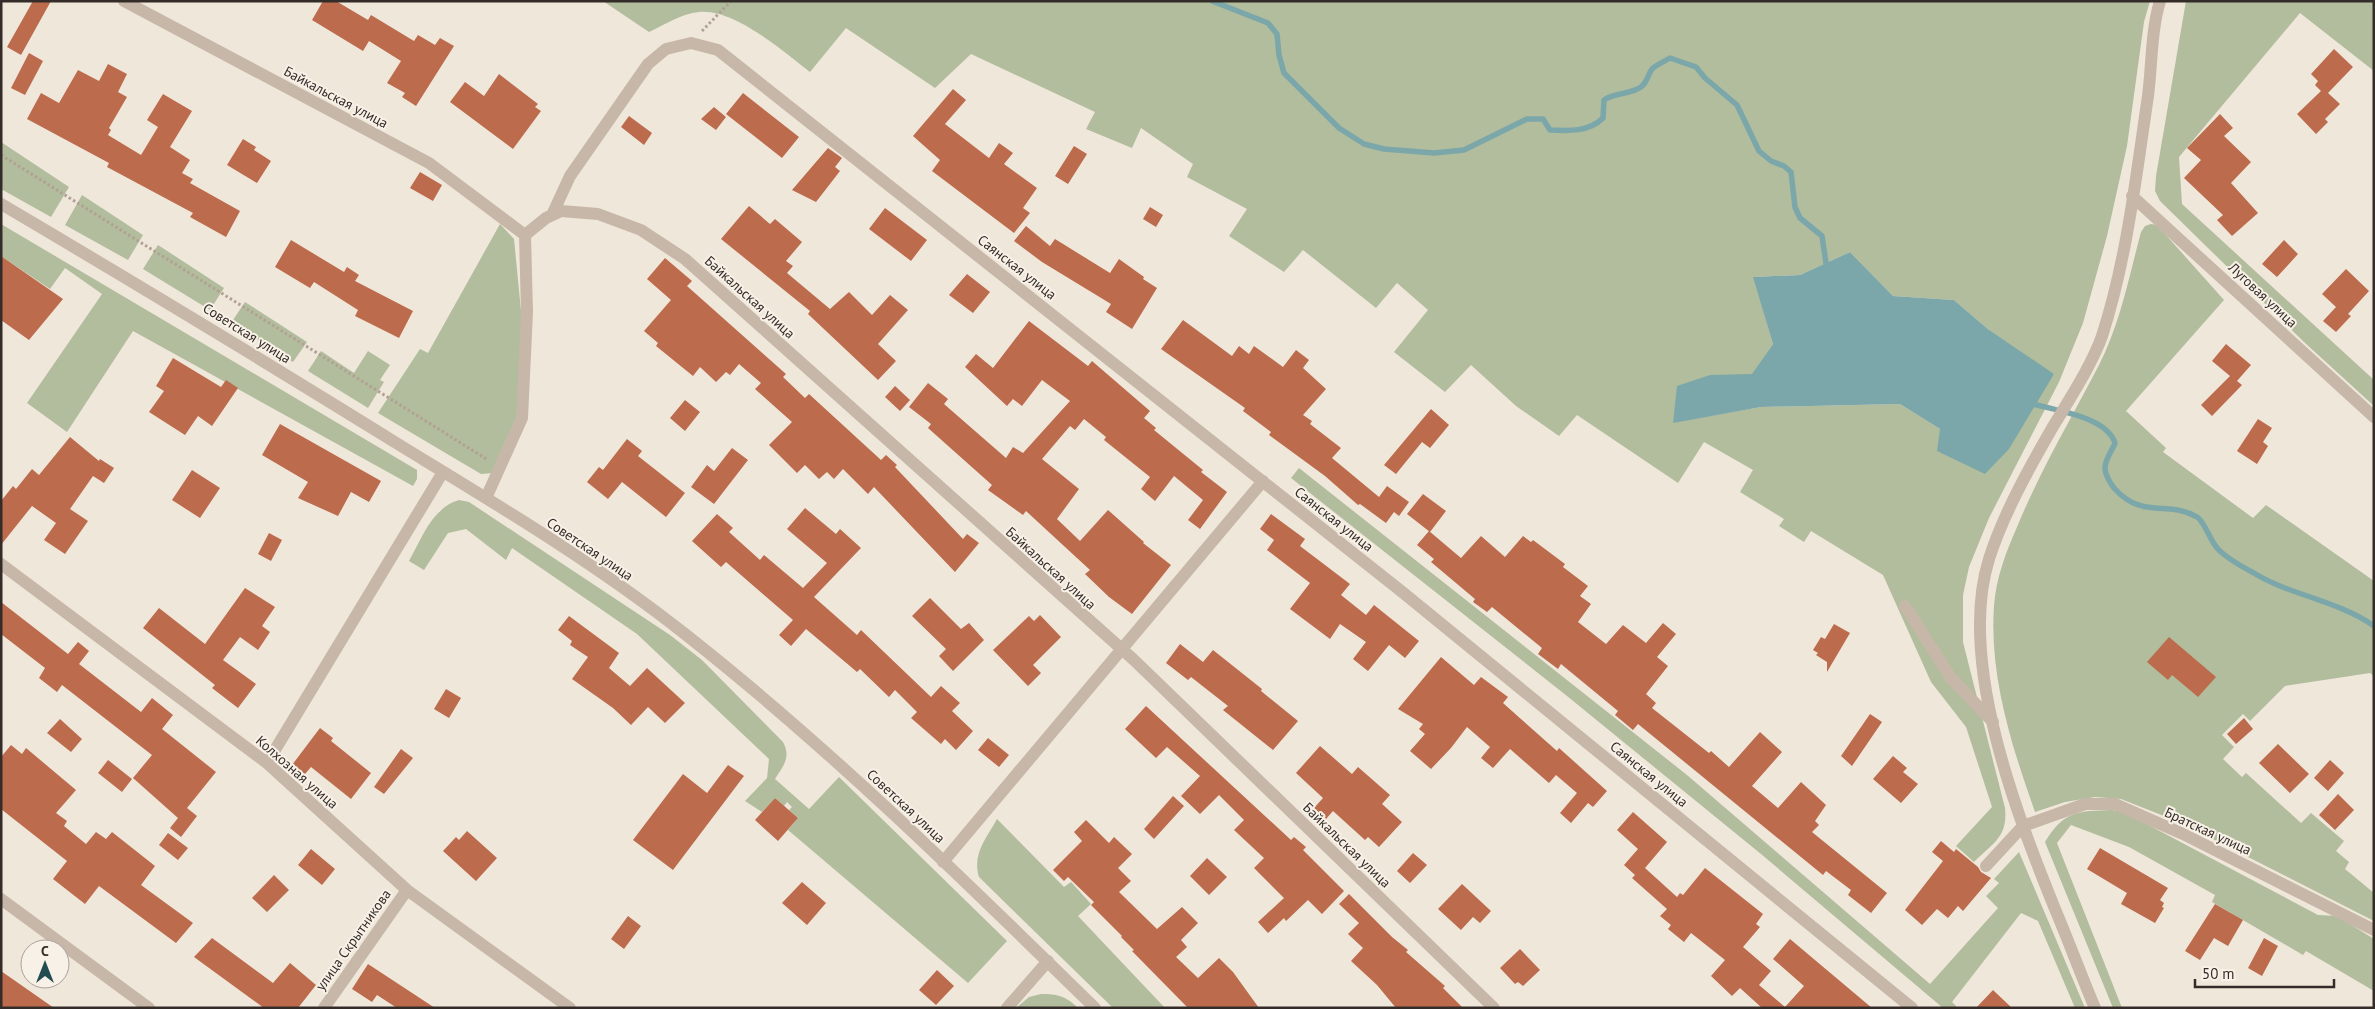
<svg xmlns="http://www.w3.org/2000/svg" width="2375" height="1009" viewBox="0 0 2375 1009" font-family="'PT Sans',sans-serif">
<rect width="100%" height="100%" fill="#f0e7db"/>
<path fill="#b1bd9c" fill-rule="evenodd" d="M603,1h1547l-6,21 -17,124 -20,90 -24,87 -24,59 -70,136 -20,49 -6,28v47l42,166c3,29 -12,35 -31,54l-18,-16 36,-39 -26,-80 -35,-45 -48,-107 -72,-44 -7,11 -25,-16 5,-7 -44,-27 13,-22 -49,-28 -26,41 -101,-68 -18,21 -43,-30 -45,-41 -26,27 -51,-40 34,-42 -31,-27 -21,25 -73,-58 -19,22 -55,-36 18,-27 -60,-32 6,-13 -52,-36 -9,20 -46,-19 9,-17 -124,-58 -36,34 -89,-60 -36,44c-26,-20 -76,-64 -111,-60 -18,2 -33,12 -50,20zM1850,252l43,44 61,4 35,30 -49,99 -40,-25 -139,3 -88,15 37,-47h42l21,-31 -19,-67 46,-2z
M2186,1h188v70l-74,-58 -121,144 3,47 192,176v26l-70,-64 -144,-141 -5,-10 1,-15z
M1,142l68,45 -18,30 -50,-28z
M82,195l61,40 -15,25 -63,-35z
M1,224l416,246v9l-4,7 -280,-155 -66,101 -40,-29 75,-109 -37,-26 -15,21 -49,-33z
M500,224l14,15 12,123 -2,39 -31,72 -12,1 -103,-61 42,-64 8,4z
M2151,224l6,1 67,75 -98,111 40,37 -3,4 90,66 13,-13 108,76v95l-4,-3 -85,13 -35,35 -7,-7 -21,21 12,12 -11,12 19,18 4,-4 55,50 10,-10 33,28 -8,10 13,11 -4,7 29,24v28l-195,-99 -58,-23 -26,-2 -30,5 -30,10c-23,-65 -46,-136 -41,-206 2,-28 12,-54 23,-79 23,-56 54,-108 82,-162 21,-41 30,-88 42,-133l4,-6z
M158,245l66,43 -14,22 -67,-41z
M245,302l62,40 -14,20 -62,-39z
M321,351l33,22 14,-22 22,14 -10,15 4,2 -16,26 -60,-37z
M1299,468l388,307 243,209 68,-76 -12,-12 13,-13 -5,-4 25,-27 66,156h-10l-37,-87 -17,-8 -69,89 6,6h-15l-182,-154 -194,-158 -276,-218z
M459,500l10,2 201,133 32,25 81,82c8,15 1,23 -8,37l34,30 30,-32 168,164 -39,42 -180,-153 10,-12 -9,-8 3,-3 -5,-5 -3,4 -9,-8 -13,14 -17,-11 22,-23 2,-19 -132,-125 -125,-86 -6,12 -40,-31 -18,4 -24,37 -15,-9c13,-23 23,-53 50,-61z
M2112,810l12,2 194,103 19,1 37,23v52l-68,-40 -3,4 -91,-53 3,-7 -86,-48 -58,-22 -14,18 65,165h-9l-68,-166c19,-31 32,-31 67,-32z
M997,819l67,68 7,-5 20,22 -13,12 87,92h-52l-134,-131c-7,-23 7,-38 18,-58z
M1041,994c16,0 25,2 37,14h-62l13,-11z"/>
<path fill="#7ca7aa" d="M1850,252l43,44 61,4 35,30 65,44 -45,75 -24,25 -48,-23 3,-22 -40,-25 -139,3 -88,16 4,-37 33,-11 42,-1 21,-30 -20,-67 47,-2z"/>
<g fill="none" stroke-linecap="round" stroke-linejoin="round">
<path stroke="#7ca7aa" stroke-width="5.5" d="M1212,1l56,22 9,11 2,21 5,18 55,55 25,16 20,5 50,4 30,-3 63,-31h16l7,11c19,1 39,2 53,-12l1,-18c12,-8 25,-5 37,-13 7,-5 7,-14 12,-19 5,-4 12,-7 17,-10l26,9 9,11 32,27 22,46 12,10 13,5 7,6 4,35 5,11 22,18 5,34
M2030,403c25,8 76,13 85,40 -3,8 -10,16 -10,25 0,6 5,15 9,20 28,32 54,12 83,29 8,5 13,24 21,32 8,9 23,17 34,23 39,24 85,28 122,54"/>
</g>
<path fill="#bc6b4d" d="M33,1h18l-30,54 -14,-8z
M323,1h13l32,19 3,-5 43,26 4,-6 17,10 5,-7 14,8 -38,60 -14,-9 3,-4 -18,-10 14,-22 -32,-20 -6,10 -51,-31z
M2334,49l19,18 -25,26 12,11 -15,15 3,3 -12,12 -19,-20 24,-23 -6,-6 3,-4 -7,-7z
M29,53l14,8 -18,34 -14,-7z
M108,64l19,10 -9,18 9,5 -18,31 2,2 -3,5 33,20 17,-28 -11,-7 16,-26 29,17 -22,36 20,13 -8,13 11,6 -3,4 50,28 -14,26 -36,-20 3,-4 -86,-46 2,-4 -82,-44 14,-26 18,10 19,-33 21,11z
M499,74l39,30 -3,3 6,4 -28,38 -63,-47 15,-20 19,14z
M953,89l13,11 -21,24 44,34 10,-15 14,10 -9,11 33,24 -14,20 7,5 -16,20 -82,-62 8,-11 -27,-24z
M743,93l56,44 -17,21 -56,-44z
M714,107l12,10 -10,13 -15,-11z
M2220,114l13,14 -9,8 27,26 -20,21 27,30 -26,23 -15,-16 6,-5 -39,-37 17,-18 -14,-12z
M629,116l23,17 -8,12 -23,-18z
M243,139l13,8 -2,3 17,11 -14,22 -30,-18z
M1074,146l13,8 -19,30 -13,-8z
M828,148l14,10 -7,9 5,4 -24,31 -24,-12z
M420,172l22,13 -9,16 -23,-13z
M749,206l21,18 5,-5 27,23 -16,19 7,5 -6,7 43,36 19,-17 23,23 18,-20 18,15 -30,34 18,17 -18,19 -70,-66 2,-3 -89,-72z
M1150,207l13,8 -7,12 -13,-8z
M885,208l42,32 -16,21 -42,-32z
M1026,226l24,20 5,-7 55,34 9,-14 25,18 -1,2 14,9 -25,41 -26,-17 5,-8 -69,-42 -28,-21z
M291,240l53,32 3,-5 12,8 -4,6 58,30 -14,27 -44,-22 3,-6 -44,-28 -4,6 -35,-21z
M2284,240l14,14 -21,23 -15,-13z
M1,256l62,43 -34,41 -28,-20z
M665,258l27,23 -5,5 99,88 -3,3 22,21 4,-4 72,66 5,-5 11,10 -2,2 68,72 4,-5 12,9 -24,29 -81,-85 -6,7 -25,-25 -9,10 -7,-7 -8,7 -14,-14 -8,8 -28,-28 23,-23 -37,-33 6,-6 -22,-19 -9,11 -4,-3 -10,10 -16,-15 -7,9 -37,-30 2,-3 -14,-12 27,-31 -24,-21z
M2346,269l23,22 -21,23 3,2 -15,16 -13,-11 13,-14 -14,-13z
M967,274l23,18 -17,21 -24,-18z
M1183,320l49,36 7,-10 10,8 5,-8 29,21 13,-17 13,10 -6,8 23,21 -23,26 9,6 -2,3 31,24 -9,10 47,39 8,-11 22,16 -10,14 -5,-4 -8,11 -26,-19 -2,1 -33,-29 -56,-41 2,-3 -28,-21 2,-3 -84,-59z
M1029,321l59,45 4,-5 58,50 -6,7 12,10 -2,2 49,40 -2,2 26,20 -27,37 -12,-9 15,-20 -29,-24 -19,25 -14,-12 9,-12 -46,-37 2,-3 -22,-18 -9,11 -5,-4 -28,33 37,30 -22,30 23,22 28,-31 36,32 -1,1 28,22 -39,49 -23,-17 -24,-23 5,-4 -64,-59 -3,4 -35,-25 4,-5 -64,-57 3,-4 -22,-17 19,-24 20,16 -4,5 62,54 7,-11 10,6 47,-52 -28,-21 -20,26 -9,-7 -6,7 -42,-39 11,-13 17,14z
M2226,344l25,21 -14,16 5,4 -30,31 -11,-11 29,-29 -18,-15z
M173,358l48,29 5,-7 12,8 -26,38 -14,-10 -13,19 -36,-23 15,-21 -8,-5z
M895,386l15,14 -10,11 -15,-14z
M685,400l15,12 -15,19 -15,-13z
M1431,409l18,16 -19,23 -8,-6 -26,32 -12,-9z
M2258,419l14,9 -9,14 5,4 -11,18 -20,-13z
M280,424l101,57 -12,21 -18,-10 -13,24 -40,-18 10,-16 -46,-27z
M70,437l29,24 1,-2 14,9 -10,15 -11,-7 -23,33 18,12 -23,33 -21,-14 12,-17 -24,-17 -31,39v-44l12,-15 3,3 16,-20 7,6z
M627,439l15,12 -4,5 47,37 -19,24 -44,-35 -14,17 -21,-17 12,-15 4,3z
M732,448l16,12 -34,44 -23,-17 16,-22 7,6z
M192,470l28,18 -20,30 -28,-18z
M1423,494l23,17 -16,21 -23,-18z
M805,508l31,26 4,-5 21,19 -47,49 43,38 4,-5 70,67 10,-11 19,17 -8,8 21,20 -17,19 -11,-11 -4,5 -30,-26 6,-6 -22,-22 -6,7 -29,-28 -3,3 -51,-43 -15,17 -12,-11 14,-15 -67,-58 -5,5 -29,-26 25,-27 16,14 -4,4 31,28 4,-5 39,33 24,-25 -40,-34z
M1271,514l34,25 -5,7 50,38 -9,11 25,20 8,-10 45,36 -14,17 -16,-13 -21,26 -15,-12 13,-17 -26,-18 -10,15 -40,-30 20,-26 -43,-33 7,-10 -14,-11z
M1429,531l32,27 20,-22 24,21 18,-21 8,6 2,-2 32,24 -2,3 25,19 -8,10 11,8 -13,18 28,22 17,-19 23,18 17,-20 13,11 -19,23 11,9 -22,28 10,9 -4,5 57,45 2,-2 18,16 31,-35 22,20 -30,34 26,22 23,-26 25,23 -11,16 4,4 -7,7 75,61 -16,20 -23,-18 3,-5 -25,-19 -3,4 -185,-151 -5,6 -18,-15 3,-4 -57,-47 -3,5 -20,-15 4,-6 -50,-41 -5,5 -14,-10 2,-3 -44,-37 3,-3 -17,-14z
M269,533l13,7 -11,21 -13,-7z
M245,588l30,19 -13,19 8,6 -12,18 -18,-13 -17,23 33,24 -18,24 -26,-20 3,-3 -72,-57 16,-20 46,36z
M930,598l31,31 8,-6 15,17 -31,31 -14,-15 7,-7 -34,-33z
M1,602l67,52 10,-12 11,9 -10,13 62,48 11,-14 21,17 -11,14 54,43 -29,36 10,8 -16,21 -11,-9 8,-10 -45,-40 19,-23 -90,-70 -5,7 -18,-14 6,-10 -44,-34z
M1040,615l21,22 -28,28 8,8 -13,13 -35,-36 36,-34 5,5z
M569,616l50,37 -10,15 21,18 17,-18 38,35 -20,20 -17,-16 -17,18 -18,-17 -41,-29 16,-22 -18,-12 2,-4 -14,-11z
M1834,624l16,9 -23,39v-10l-11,-7 2,-2 -5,-3 8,-13 4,2z
M2169,637l47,40 -18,20 -26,-22 -4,5 -21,-18z
M1180,644l23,18 10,-12 49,39 -1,2 37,30 -25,29 -50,-40 5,-4 -37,-29 -3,3 -22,-17z
M1441,657l33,28 7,-8 27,20 -5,6 54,48 2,-3 48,43 -14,16 -5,-4 -17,20 -11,-10 17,-20 -21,-18 -7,8 -39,-34 -17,19 -12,-10 9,-11 -23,-20 -16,21 -20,21 -21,-18 15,-17 -6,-5 4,-5 -25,-15z
M446,689l15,9 -12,20 -15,-9z
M1146,706l145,134 3,-3 12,10 -3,3 41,41 -22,23 -14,-14 -22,21 -2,-3 -16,15 -10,-11 26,-24 -30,-30 10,-10 -30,-28 10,-10 -25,-25 -19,19 -19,-18 19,-20 -33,-29 -11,11 -31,-29z
M1870,714l12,8 -30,44 -11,-10z
M2244,718l9,11 -17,15 -9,-10z
M60,719l22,20 -11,13 -24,-19z
M320,728l13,10 -2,3 40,32 -20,26 -40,-32 -6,7 -13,-9z
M988,738l21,17 -10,12 -21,-17z
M2278,744l31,30 -19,19 -31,-30z
M11,745l11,9 4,-6 50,42 -20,23 11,8 -3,5 22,18 10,-12 10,7 6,-7 43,34 -14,19 52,38 -17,20 -77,-57 -14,18 -32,-25 14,-18 -66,-52v-52z
M1320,746l32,28 6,-7 32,28 -8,9 20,18 -23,25 -11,-10 -3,3 -32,-29 -7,8 -12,-11 9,-10 -27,-25z
M401,749l12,9 -29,36 -10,-7z
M1893,756l14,12 -4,4 15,12 -17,19 -28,-24z
M108,760l24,19 -10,13 -24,-19z
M2330,760l14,13 -16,18 -14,-13z
M728,765l16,11 -71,94 -40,-30 50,-66 24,19z
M2338,794l16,16 -19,20 -16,-15z
M1173,796l11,10 -30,33 -10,-10z
M775,798l23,20 -20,23 -23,-21z
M1633,812l34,30 -22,26 32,29 3,-4 3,2 22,-27 58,46 -7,10 4,3 -17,20 28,24 -12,14 26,22 19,-21 -31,-27 17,-20 82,69h-110l-22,-20 -8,8 -21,-20 14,-16 -34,-27 -7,9 -16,-13 3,-4 -11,-9 7,-7 -35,-31 3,-3 -11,-10 14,-16 -21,-19z
M1086,820l23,23 5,-6 18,17 -14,14 13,13 -12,11 38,37 25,-22 16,16 -17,17 6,7 -11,10 22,21 21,-20 14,14 26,36h-71l-56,-57 2,-1 -13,-13 1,-1 -31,-31 3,-3 -26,-25 -4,4 -11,-11 29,-29 -8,-9z
M467,831l30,27 -21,23 -33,-30 13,-14 3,3z
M168,833l20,15 -10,12 -19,-15z
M1941,841l13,11 2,-3 22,18 3,5 10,6 -28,33 -5,-5 -10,12 -11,-9 -15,16 -17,-15 38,-49 -11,-9z
M2100,848l68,40 -8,12 4,3 -2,4 2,1 -9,15 -34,-19 6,-11 -40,-24z
M311,849l24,20 -13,16 -24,-20z
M1413,853l14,12 -17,18 -13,-12z
M1207,858l20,19 -18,18 -19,-19z
M274,875l15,15 -22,22 -15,-14z
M802,882l24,21 -19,22 -25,-22z
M1462,884l29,27 -11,12 -7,-6 -12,13 -23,-21z
M1349,894l43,43 16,13 -2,2 39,34 -2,2 20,20h-67l-19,-23 -26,-24 12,-13 -15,-14 11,-11 -20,-19z
M2215,904l28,16 -15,26 -14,-8 -14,22 -15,-9z
M628,916l13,10 -17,23 -13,-10z
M212,938l61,45 17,-20 26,22 -18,23h-34l-70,-51z
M2264,938l14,8 -16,30 -14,-8z
M1520,949l20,21 -17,16 -5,-4 -3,2 -15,-16z
M368,964l67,44h-38l-20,-13 -5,7 -20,-13z
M937,970l17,16 -18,19 -17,-15z
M1,971l53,37h-53z
M1993,990l19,18h-36z"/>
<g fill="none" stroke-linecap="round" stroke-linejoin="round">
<path stroke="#b2a193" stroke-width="3" stroke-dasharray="2.5 2.5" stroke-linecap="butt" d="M702,31l29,-30
M1,155l487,305"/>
<path stroke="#c7b7a8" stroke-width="12" d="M124,1l305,162 96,72
M2132,196l242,221
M1,204c136,80 271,162 405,245 95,58 192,116 279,185 146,115 278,245 410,374
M552,215l18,-39 78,-112 18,-15 25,-6 27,7 683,541 511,417
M525,235l21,-17 15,-7 37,3 43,16 44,29 449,401 360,348
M486,498l36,-80 5,-106 -2,-77
M1,564l266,199 140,127 163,118
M1905,606l46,72 42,44
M267,763l176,-291
M943,862l320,-381
M1986,866l37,-40 62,-22h30l68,30 191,96
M1,899l148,109
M324,1008l83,-118
M1007,1008l41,-47
M2095,1008c-14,-33 -26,-66 -40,-99 -38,-94 -98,-248 -66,-350 14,-44 39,-89 62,-129 16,-27 41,-65 51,-94 25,-77 34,-160 46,-240 4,-31 3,-65 12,-95"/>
</g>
<g text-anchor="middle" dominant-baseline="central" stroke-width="4" stroke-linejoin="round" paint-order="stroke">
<g font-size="14" fill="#342c28" stroke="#f8f1e7">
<text transform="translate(336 97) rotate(28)">Байкальская улица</text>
<text transform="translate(1017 267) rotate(38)">Саянская улица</text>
<text transform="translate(2263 295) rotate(43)">Луговая улица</text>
<text transform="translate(750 297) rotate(42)">Байкальская улица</text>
<text transform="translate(247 333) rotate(32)">Советская улица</text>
<text transform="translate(1334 519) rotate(38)">Саянская улица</text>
<text transform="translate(590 549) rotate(34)">Советская улица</text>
<text transform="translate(1051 568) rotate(42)">Байкальская улица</text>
<text transform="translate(297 772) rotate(41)">Колхозная улица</text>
<text transform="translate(1649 774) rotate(39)">Саянская улица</text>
<text transform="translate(906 806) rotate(43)">Советская улица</text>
<text transform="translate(2208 831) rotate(25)">Братская улица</text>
<text transform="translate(1347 845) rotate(44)">Байкальская улица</text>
<text transform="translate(353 940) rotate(-55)">улица Скрытникова</text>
</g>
</g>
<rect width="2375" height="1009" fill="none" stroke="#342c28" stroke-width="5"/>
<g transform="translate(45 964)"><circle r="24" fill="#f8f1e7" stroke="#aaa29b"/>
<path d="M0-4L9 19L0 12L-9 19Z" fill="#214d52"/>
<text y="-8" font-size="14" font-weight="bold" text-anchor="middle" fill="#342c28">С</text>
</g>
<path d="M2195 979v8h139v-8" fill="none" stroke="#342c28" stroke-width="2.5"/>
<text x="2202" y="979" font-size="15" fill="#342c28" stroke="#f8f1e7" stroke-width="4" paint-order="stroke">50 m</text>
</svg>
